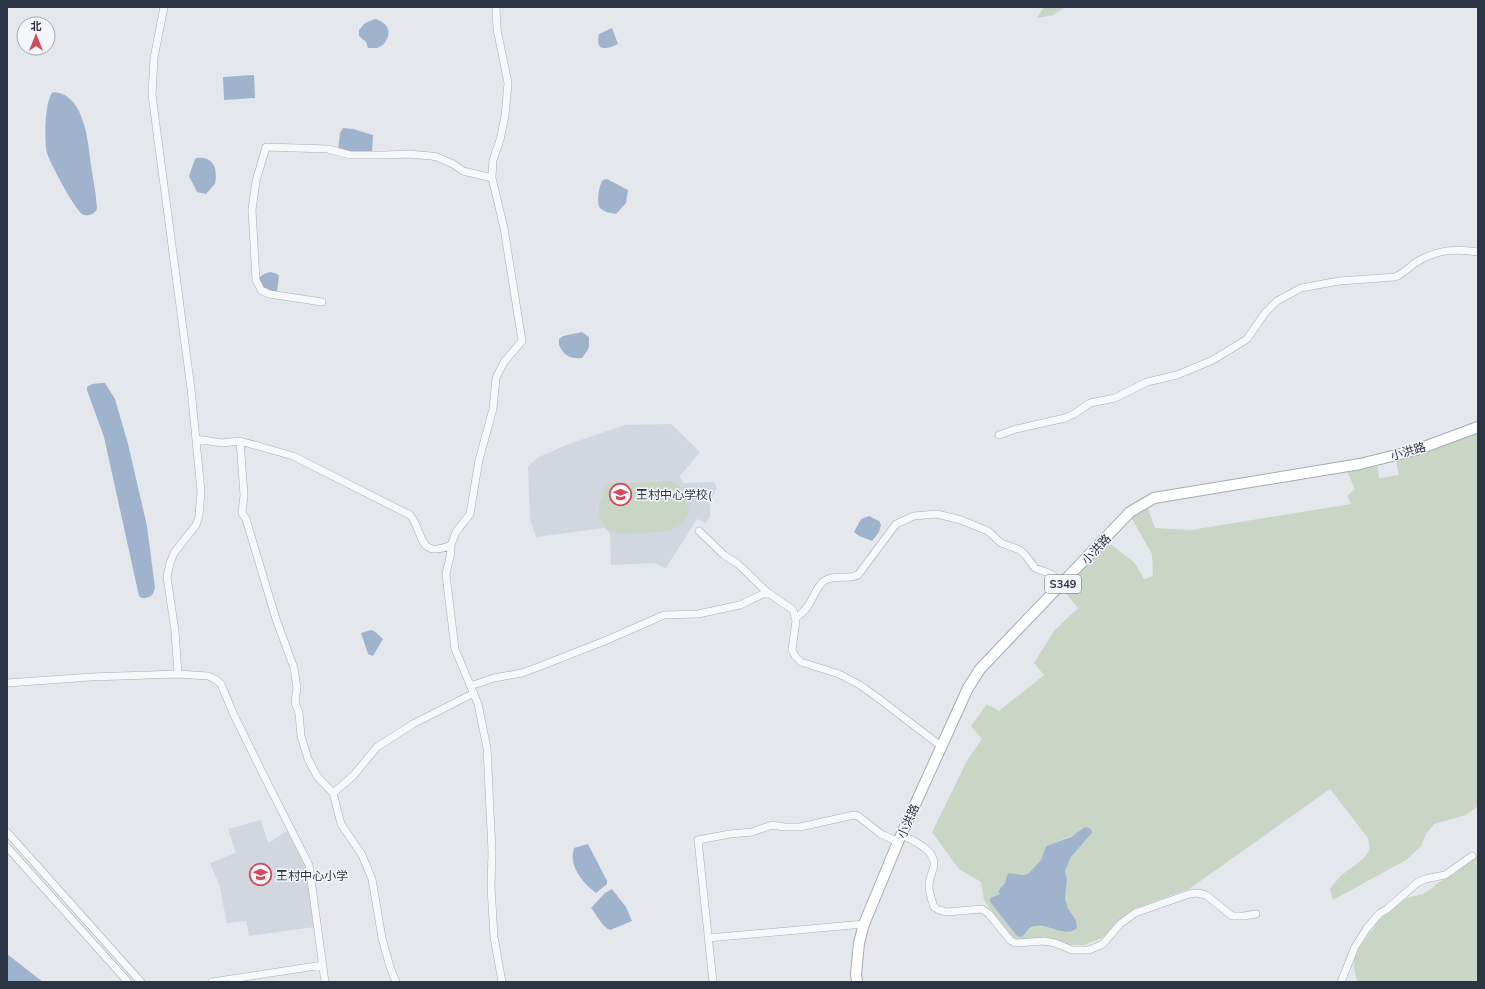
<svg xmlns="http://www.w3.org/2000/svg" width="1485" height="989" viewBox="0 0 1485 989" font-family="Mulish,'Noto Sans SC',sans-serif">
<rect width="100%" height="100%" fill="#e4e7ec"/>
<path fill="#d2d6de" d="M671,424l29,28 -20,24 3,7 31,-1 3,6 -7,13v16l-4,6 -9,-4 -31,49 -12,-5 -43,2 -1,-31 -5,-6 -69,9 -6,-18 -2,-53 11,-9 30,-13 56,-19z
M261,820l7,23 19,-12 20,34 7,62 -65,9 -3,-15 -19,2 -8,-39 -9,-21 26,-10 -8,-24z"/>
<path fill="#c9d6c5" fill-rule="evenodd" d="M1044,7h21l-12,8 -16,3z
M1478,433v373l-12,9 -32,9 -8,10 -5,12 -15,14 -73,40 -3,-11c4,-5 8,-11 13,-15 8,-7 22,-13 26,-24 1,-4 0,-8 -1,-12l-38,-49 -141,100 -53,19 -8,5 -26,25 -18,7h-14l-49,-4 -7,-2 -6,-4 -24,-35 -3,-18 -22,-13 -27,-37 36,-73 14,-20 -11,-13 16,-22 12,7 45,-36 -10,-12 20,-32 24,-23 -14,-17 44,-49 27,21 9,16 9,-3 -1,-22 -21,-37 16,-11 8,22 36,2 160,-26 -4,-8 8,-7 -8,-18 30,-5 2,12 20,-3 -3,-14 34,-10zM1076,834h15l-20,23 -6,14 2,8 -3,17 1,6 12,20 -14,10 -17,-5 -11,-1 -18,10 -27,-34v-4l10,-4 -2,-3 7,-8 2,-8 2,-2 15,2 5,-2 12,-13 5,-14z
M675,481l1,3c7,4 10,9 12,17 6,31 -27,31 -48,32 -7,0 -17,2 -24,0 -7,-2 -13,-8 -16,-14 -5,-14 5,-22 5,-35z
M1478,855v127h-121l-3,-15v-12l25,-35 28,-22 16,-4 7,-4 9,-8 14,-7z"/>
<path fill="#9fb4cc" d="M375,19c14,4 18,14 8,26l-6,3h-9l-2,-6 -7,-6v-6l6,-7z
M612,28l6,16c-11,5 -23,9 -19,-10z
M254,75l1,23 -31,2 -1,-23z
M55,92c30,4 33,50 36,73 2,14 5,29 6,43l-1,3c-4,4 -9,6 -14,3 -8,-6 -32,-51 -35,-61 -3,-12 -2,-51 5,-60z
M343,128l10,1 20,6 -1,18 -14,1 -20,-4 2,-17z
M197,158c17,-2 21,12 18,26l-9,10 -9,-2 -8,-16 6,-17z
M607,179l21,11 -2,13 -10,11c-5,-1 -12,-2 -16,-6 -4,-4 -1,-24 3,-28z
M271,272l6,2 2,2 -2,15 -3,1 -10,-3 -6,-11 8,-5z
M582,332l7,5v11l-7,10c-12,1 -18,-2 -23,-13v-6l4,-3z
M101,383h4l10,16 13,45 19,82 8,62 -2,6c-4,4 -10,6 -14,2l-35,-159 -17,-47v-3l5,-3z
M869,516l10,5 2,4 -2,7 -7,9 -13,-5 -5,-4 7,-13z
M371,630l3,1 9,8 -10,17 -5,-2 -7,-21z
M1085,827l6,2 1,3 -1,2 -20,23 -6,14 2,8 -2,20 3,9 8,12 1,8c-14,12 -32,-9 -47,0 -3,2 -5,6 -8,9l-5,-1 -27,-34v-4l10,-4 -2,-3 7,-8 2,-8 2,-2 15,2 5,-2 12,-13 5,-14 25,-9z
M588,844l19,37v3l-11,9c-13,-10 -28,-27 -22,-45z
M612,889l14,18 6,14 -22,9c-8,-3 -13,-15 -19,-22l14,-15z
M7,954l36,28h-36z"/>
<g fill="none" stroke-linecap="round" stroke-linejoin="round">
<defs>
<path id="minor" d="M164,7l-10,51 -2,37 39,294 10,102 -2,25 -3,9 -22,28 -4,10 -3,14 8,54 3,43
M322,302l-53,-8 -8,-4 -5,-10 -4,-70 4,-29 10,-34 62,2 22,6h35l23,-1 23,2 6,1 16,7 10,7 29,7
M999,435l17,-6 49,-11 9,-4 16,-11 25,-5 32,-16 30,-7 36,-15 34,-21 18,-26 12,-12 24,-13 38,-7 56,-4c8,-3 13,-9 20,-14 21,-13 39,-15 63,-11
M196,439l26,4 18,-2 53,15 117,59c14,16 7,45 41,30l5,-13 14,-18 9,-54 14,-51 3,-31 8,-16 18,-21 -18,-113 -12,-50 1,-18 7,-20 5,-24 3,-33 -11,-54 -1,-22
M240,441l4,54 -2,18 4,6 30,100 18,49 3,20 -2,14 4,11 2,23 7,23 9,17 16,17 8,31 21,31 10,24 10,59 8,29 6,15
M699,531l25,24 14,9 29,28 26,18 3,11 -4,29 3,6 6,6 38,12 21,11 18,13 63,48
M451,545c1,11 -4,20 -5,30l9,74 23,55 9,44 5,104 -1,35 3,50 8,45
M795,618c18,-10 18,-29 29,-37 10,-7 23,-1 34,-6l38,-51 18,-8 23,-2 24,6 27,11 13,12 19,7 6,6 9,12 16,6 12,10
M7,683l84,-6 87,-3 30,2 7,3 6,5 12,29 31,63 45,89 16,117
M470,686l24,-8 28,-5 24,-9 61,-24 57,-25 34,-1 42,-9 27,-13
M333,793l20,-17 24,-29 36,-23 61,-31
M7,832l134,150
M902,835c11,6 33,14 32,30 -1,7 -5,13 -5,21 0,7 3,15 5,21l5,3 8,2 35,-3 7,5 21,26 5,3 29,-2 11,2 17,7h17l14,-6 17,-20 15,-11 54,-19 8,-1 9,2 26,21h12l12,-2
M7,847l121,135
M708,938l156,-14
M212,982l111,-17
M713,982l-15,-142 32,-6 22,-2 20,-7 12,2h16l54,-12 4,1 23,18 17,8
M1341,982l14,-35 12,-19 12,-14 8,-5 30,-26 8,-4 20,-4 27,-19"/>
<path id="primary" d="M857,982l-1,-8 3,-31 5,-19 34,-82 70,-154 12,-19 150,-157 24,-14 206,-34 56,-14 62,-23"/>
</defs>
<use href="#minor" stroke="#a9aeb7" stroke-width="8"/>
<use href="#primary" stroke="#a3abb8" stroke-width="12"/>
<use href="#minor" stroke="#f7f8fa" stroke-width="7"/>
<use href="#primary" stroke="#fff" stroke-width="10"/>
</g>
<defs>
<symbol id="school-ring" viewBox="-11 -11 22 22"><circle r="9.5" fill="#f4f6f9" stroke="#d1495b" stroke-width="1.5"/><path d="M0-5L7-2L0 1L-7-2ZM-4 1L0 2.5L4 1V4Q0 6-4 4Z" fill="#d1495b"/></symbol>
</defs>
<g fill-rule="evenodd">
<use href="#school-ring" x="608" y="482" width="25" height="25"/>
<use href="#school-ring" x="248" y="862" width="25" height="25"/>
</g>
<g text-anchor="middle" dominant-baseline="central" stroke-width="3" stroke-linejoin="round" paint-order="stroke">
<rect fill="#f4f6f9" stroke="#676e7b" stroke-width="1" x="1045" y="575" width="36" height="18" rx="3"/>
<g font-size="11" font-weight="bold" fill="#2b3445">
<text x="1063" y="584">S349</text>
</g>
<g font-size="12" fill="#2b3445" stroke="#f4f6f9">
<text transform="translate(1408 451) rotate(-16)">小洪路</text>
<text transform="translate(1096 549) rotate(-47)">小洪路</text>
<text transform="translate(908 821) rotate(-66)">小洪路</text>
</g>
<g font-size="12" fill="#2b3445" stroke="#f4f6f9" text-anchor="start">
<text x="636" y="494">王村中心学校(</text>
<text x="276" y="875">王村中心小学</text>
</g>
</g>
<rect width="1485" height="989" fill="none" stroke="#2b3445" stroke-width="16"/>
<g transform="translate(36 36)"><circle r="19" fill="#f4f6f9" stroke="#a4a8b1"/>
<path d="M0-3L7 15L0 10L-7 15Z" fill="#d1495b"/>
<text y="-6" font-size="11" font-weight="bold" text-anchor="middle" fill="#2b3445">北</text>
</g>
</svg>
